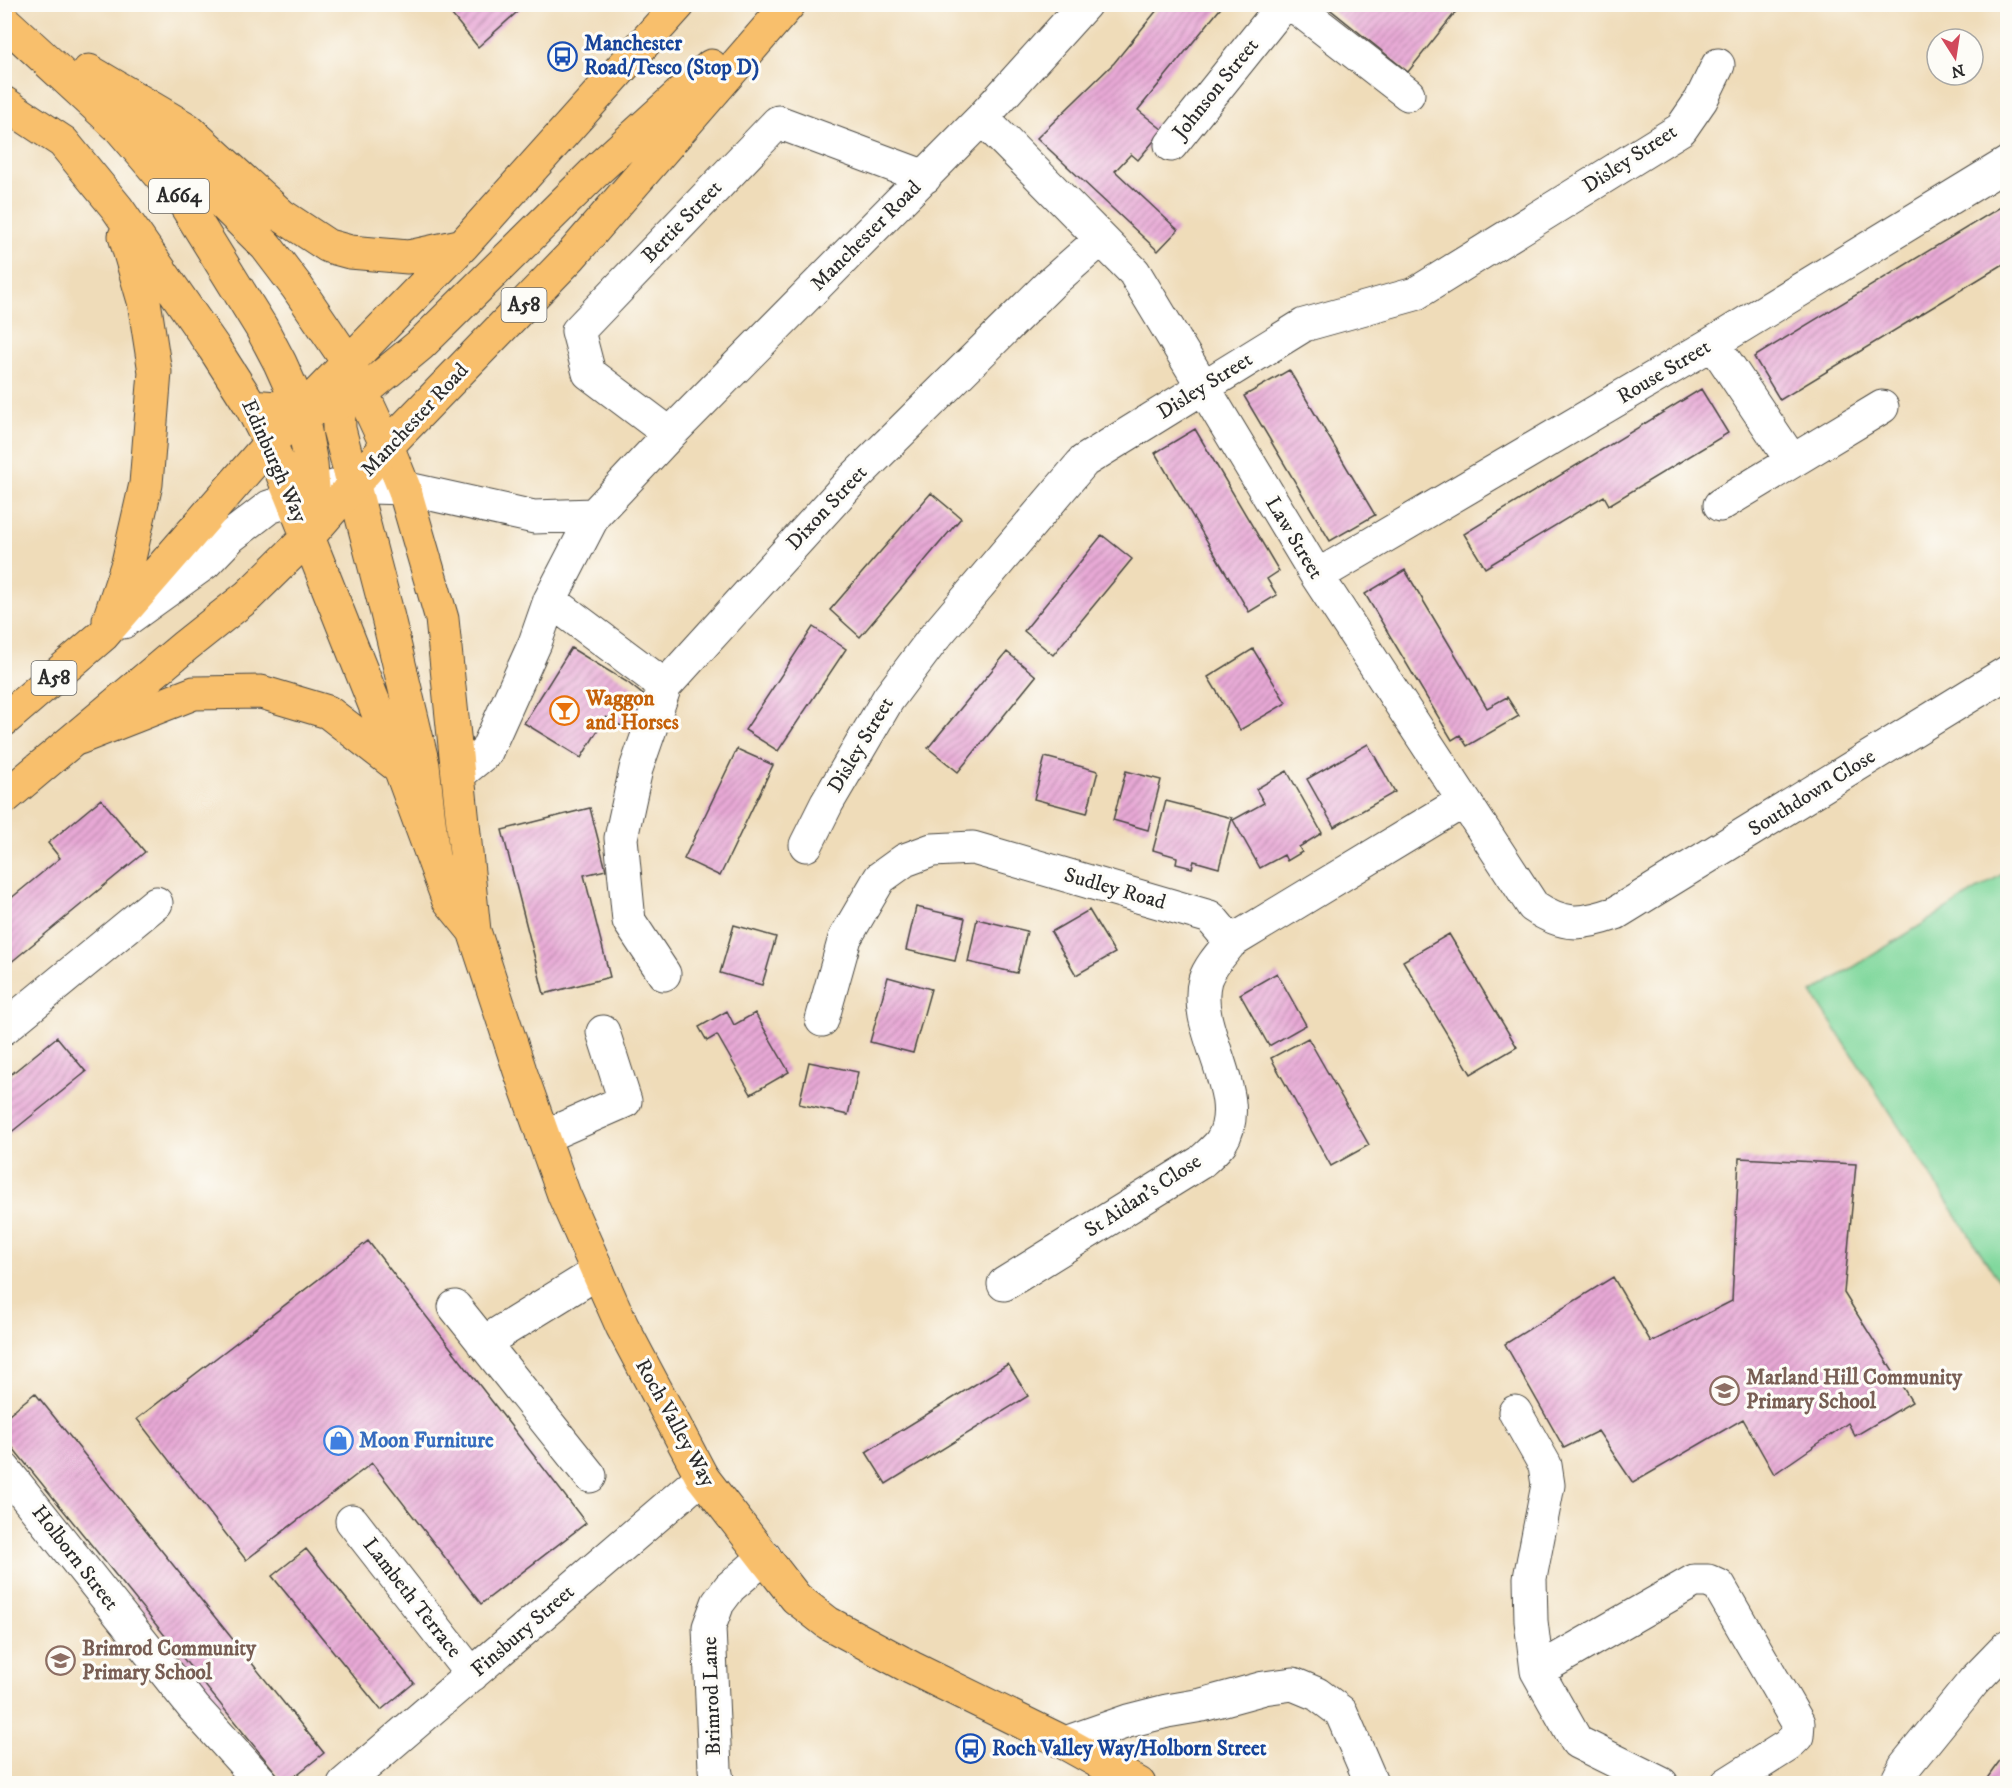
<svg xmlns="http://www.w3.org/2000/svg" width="2012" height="1788" viewBox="0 0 2012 1788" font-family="'IM FELL DW Pica',serif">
<defs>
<pattern id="building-hatch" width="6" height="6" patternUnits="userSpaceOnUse" patternTransform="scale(1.5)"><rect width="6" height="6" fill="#e8a9d6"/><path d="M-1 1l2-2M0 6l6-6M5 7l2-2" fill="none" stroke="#bc8aae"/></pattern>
</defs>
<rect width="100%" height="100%" fill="#fdfcf7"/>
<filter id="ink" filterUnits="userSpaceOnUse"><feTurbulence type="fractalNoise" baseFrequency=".0167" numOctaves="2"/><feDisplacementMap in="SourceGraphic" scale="12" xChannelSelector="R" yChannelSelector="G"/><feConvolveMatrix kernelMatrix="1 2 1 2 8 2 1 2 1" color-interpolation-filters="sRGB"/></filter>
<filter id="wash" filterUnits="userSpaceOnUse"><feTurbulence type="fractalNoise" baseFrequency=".008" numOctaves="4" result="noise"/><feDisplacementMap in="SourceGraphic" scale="24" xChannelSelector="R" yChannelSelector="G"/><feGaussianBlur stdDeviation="1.35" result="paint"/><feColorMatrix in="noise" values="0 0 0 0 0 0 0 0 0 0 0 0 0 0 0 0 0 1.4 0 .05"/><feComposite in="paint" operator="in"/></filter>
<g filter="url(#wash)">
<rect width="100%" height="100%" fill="#efdcb9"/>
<path fill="#81d89d" stroke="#568264" stroke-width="1.5" d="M2007,871v422l-195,-300z"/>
<g id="blocks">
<path fill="url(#building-hatch)" d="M443,4h83l-48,43z
M1162,4h62l-86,106 25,20 -25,30 -7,-6 -16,17 63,59 -20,21 -121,-113 77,-75z
M1327,4h135l-54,68 -82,-66z
M2007,203v59l-227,138 -26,-43z
M1289,370l86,145 -45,26 -86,-145z
M1701,389l27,44 -119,72 -5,-9 -119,72 -21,-34z
M1195,429l84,142 -12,8 10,16 -28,17 -94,-159z
M931,493l30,25 -101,119 -30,-27z
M1102,535l30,24 -79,96 -29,-24z
M1405,570l82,138 20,-11 12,19 -52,30 -7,-11 -8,5 -87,-146z
M813,627l33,22 -68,102 -33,-21z
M571,648l56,34 21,17 -15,34 -27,-16 -25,41 -57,-35z
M1253,649l33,54 -46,27 -32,-53z
M1007,652l29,24 -78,96 -30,-24z
M1368,744l27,48 -61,35 -27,-48z
M737,749l36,16 -53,111 -36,-17z
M1045,757l53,14 -11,42 -53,-14z
M1126,771l35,9 -13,50 -35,-10z
M1287,771l35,62 -23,14 3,5 -15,9 -3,-6 -24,13 -27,-48 31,-17 -8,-14z
M101,799l44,53 -141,116v-64l56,-46 -12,-15z
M1166,801l66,17 -13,50 -25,-7 -2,7 -16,-4 1,-7 -24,-7z
M590,808l16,62 -22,5 26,102 -66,17 -42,-164z
M916,907l49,11 -10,43 -49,-11z
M1089,910l26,43 -39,22 -25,-43z
M977,919l50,12 -10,42 -49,-11z
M734,925l42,12 -14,48 -42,-12z
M1449,934l68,113 -46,27 -68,-113z
M1277,973l29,52 -37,21 -29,-52z
M888,977l43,12 -18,64 -43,-11z
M727,1011l7,14 21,-12 34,59 -38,22 -34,-59 -10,6 -8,-14z
M57,1037l29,35 -82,66v-58z
M1308,1038l61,107 -38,21 -60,-108z
M809,1062l49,10 -10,43 -49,-11z
M1739,1158l117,6 -12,129 68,109 -57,34 -7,-13 -74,51 -31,-55 -110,64 -35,-52 -34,17 -59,-104 108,-67 38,65 81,-41z
M368,1241l218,282 -105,81 -109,-141 -126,97 -109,-141z
M1008,1364l20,32 -142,88 -20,-32z
M35,1393l289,360 -39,31 -281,-347v-19z
M306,1549l108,134 -33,27 -109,-134z
M2007,1751v33h-24l10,-14z"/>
</g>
</g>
<g filter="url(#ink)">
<use href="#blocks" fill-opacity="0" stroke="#484640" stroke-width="1.5"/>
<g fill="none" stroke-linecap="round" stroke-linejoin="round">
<defs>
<path id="minor" d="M1292,4l116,90
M982,118l152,154 183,304 216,330c31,21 49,19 83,7l392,-241
M1171,145l113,-141
M1713,343l79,118
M670,434l-81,-61 -11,-42 200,-209 147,55
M1720,505l162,-98
M1317,576l396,-233 295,-180
M550,600l115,86 189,-208 196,-194 51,-45
M123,622l82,-59 25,-26 39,-30 68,-21 67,2 130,29 60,-2
M459,774l27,-22 49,-109 15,-43 44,-85 76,-81 312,-316 103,-114
M806,845l21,-42 61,-104 45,-60 151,-178 220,-136 111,-31 266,-165 20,-29 17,-35
M664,974l-35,-53 -8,-83 15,-69 29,-83
M822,1020l23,-82 35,-60 25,-18 27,-10 41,-2 237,69 21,25 231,-140
M4,1028l152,-125
M543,1137l82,-36 -22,-69
M1004,1284l197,-122c6,-6 15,-13 20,-20 30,-46 -30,-112 -16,-162 4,-13 17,-27 26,-38
M455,1307l135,169
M483,1343l115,-71
M1515,1412l30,53 3,20 -18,93 1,43 6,50 40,71 85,42
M4,1469l190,239 69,76
M352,1521l120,154
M1537,1671l157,-90h14l11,5 79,137 -1,13 -10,10 -60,38
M1065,1743l63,-22 39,-10 35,-6 62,-17 29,-4 24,10 24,18 31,72
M344,1784l358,-307
M718,1784l-3,-15 -6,-142 9,-24 12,-16 35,-30
M1896,1784l9,-18 69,-85 34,-35"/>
<path id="major" d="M343,377l-5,13 1,39 47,180 37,156 10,93
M387,446l17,42 38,131 32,312 46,140 44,124 58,131 80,151 94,121 32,25 84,45 153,75 74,41
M308,537l92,231 48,131 26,32
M79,738l115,-45 67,-1 67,20 71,55"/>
<path id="highway" d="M4,21l116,107 65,76 76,123 19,36 21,47 10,54 3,37 -6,36
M89,71l98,58 94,86 47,31 22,6 58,5 55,-12
M4,103l59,39 54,66 97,140 37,58 19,37 37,92
M142,123l124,123 31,41 51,75 39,84
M251,406l50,4 31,-4 31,-14 57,-47 179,-177 112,-102
M109,620l19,-57 18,-79 9,-112 -11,-71 -19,-65
M4,720l99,-85 167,-192 193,-198 216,-241
M4,798l181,-152 63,-50 60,-59 79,-91 184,-190 218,-252"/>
</defs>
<use href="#minor" stroke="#484640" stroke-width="35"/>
<use href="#major" stroke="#484640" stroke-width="35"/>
<use href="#highway" stroke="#484640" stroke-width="35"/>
<use href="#minor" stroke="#fff" stroke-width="33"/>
<use href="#major" stroke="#f8bf6c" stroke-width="33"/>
<use href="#highway" stroke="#f8bf6c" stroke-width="33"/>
</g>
</g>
<defs>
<symbol id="bus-ring" viewBox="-11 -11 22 22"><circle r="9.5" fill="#fdfcf7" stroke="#1a4fb4" stroke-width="1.5"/><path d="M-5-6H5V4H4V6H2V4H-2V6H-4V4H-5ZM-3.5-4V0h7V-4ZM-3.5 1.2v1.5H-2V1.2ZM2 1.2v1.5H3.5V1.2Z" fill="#1a4fb4"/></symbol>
<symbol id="bar-ring" viewBox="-11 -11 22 22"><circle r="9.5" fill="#fdfcf7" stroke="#e8710a" stroke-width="1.5"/><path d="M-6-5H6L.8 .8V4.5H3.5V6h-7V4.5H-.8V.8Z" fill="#e8710a"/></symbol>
<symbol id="school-ring" viewBox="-11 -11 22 22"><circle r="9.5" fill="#fdfcf7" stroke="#8d6e63" stroke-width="1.5"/><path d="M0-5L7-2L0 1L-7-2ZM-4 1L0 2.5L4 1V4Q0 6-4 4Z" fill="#8d6e63"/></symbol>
<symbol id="shop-ring" viewBox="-11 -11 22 22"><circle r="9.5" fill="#fdfcf7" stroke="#3f7fe0" stroke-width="1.5"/><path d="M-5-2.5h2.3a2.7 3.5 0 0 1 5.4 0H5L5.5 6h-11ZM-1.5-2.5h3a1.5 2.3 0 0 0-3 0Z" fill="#3f7fe0"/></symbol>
</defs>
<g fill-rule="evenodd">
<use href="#bus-ring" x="546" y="40" width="33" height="33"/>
<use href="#bar-ring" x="548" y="694" width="33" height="33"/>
<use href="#school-ring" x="1708" y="1374" width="33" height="33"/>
<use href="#shop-ring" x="322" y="1424" width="33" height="33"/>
<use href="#school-ring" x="44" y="1644" width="33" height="33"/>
<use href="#bus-ring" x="954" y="1732" width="33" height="33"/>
</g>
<g text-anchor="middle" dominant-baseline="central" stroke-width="6" stroke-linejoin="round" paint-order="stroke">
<g fill="#fdfcf7" stroke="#6a6a68" stroke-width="1.5">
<rect x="149" y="179" width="60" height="34" rx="4.5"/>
<rect x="501.5" y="288" width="45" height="34" rx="4.5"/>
<rect x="31.5" y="661" width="45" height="34" rx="4.5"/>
</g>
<g font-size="20" font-weight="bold" fill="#2b2b2b">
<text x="179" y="196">A664</text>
<text x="524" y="305">A58</text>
<text x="54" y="678">A58</text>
</g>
<g font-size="21" font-weight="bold" fill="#164399" stroke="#fdfcf7" text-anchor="start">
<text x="584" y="44">Manchester<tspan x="584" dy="24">Road/Tesco (Stop D)</tspan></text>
<text x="992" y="1749">Roch Valley Way/Holborn Street</text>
</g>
<g font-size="21" fill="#2b2b2b" stroke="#fdfcf7">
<text transform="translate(1216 89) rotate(-51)">Johnson Street</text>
<text transform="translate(1630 159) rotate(-33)">Disley Street</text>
<text transform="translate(682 222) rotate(-46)">Bertie Street</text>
<text transform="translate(866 236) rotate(-45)">Manchester Road</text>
<text transform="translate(1664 372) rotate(-31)">Rouse Street</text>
<text transform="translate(1205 386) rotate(-32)">Disley Street</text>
<text transform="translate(415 420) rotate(-47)">Manchester Road</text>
<text transform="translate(274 461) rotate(66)">Edinburgh Way</text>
<text transform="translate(827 508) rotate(-47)">Dixon Street</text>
<text transform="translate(1294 538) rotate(59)">Law Street</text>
<text transform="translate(861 745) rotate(-59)">Disley Street</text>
<text transform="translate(1812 793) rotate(-32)">Southdown Close</text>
<text transform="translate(1115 889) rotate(16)">Sudley Road</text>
<text transform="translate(1143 1196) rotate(-33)">St Aidan's Close</text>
<text transform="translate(675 1423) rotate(61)">Roch Valley Way</text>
<text transform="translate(75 1558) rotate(52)">Holborn Street</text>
<text transform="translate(412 1598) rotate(52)">Lambeth Terrace</text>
<text transform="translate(523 1631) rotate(-41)">Finsbury Street</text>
<text transform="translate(712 1696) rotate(-92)">Brimrod Lane</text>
</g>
<g font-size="21" font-weight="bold" fill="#c56008" stroke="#fdfcf7" text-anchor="start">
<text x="586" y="699">Waggon<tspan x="586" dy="24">and Horses</tspan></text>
</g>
<g font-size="21" font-weight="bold" fill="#785e54" stroke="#fdfcf7" text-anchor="start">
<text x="1746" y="1378">Marland Hill Community<tspan x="1746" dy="24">Primary School</tspan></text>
<text x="82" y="1649">Brimrod Community<tspan x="82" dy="24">Primary School</tspan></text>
</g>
<g font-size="21" font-weight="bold" fill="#366cbe" stroke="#fdfcf7" text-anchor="start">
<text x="359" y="1441">Moon Furniture</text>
</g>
</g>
<rect width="2012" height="1788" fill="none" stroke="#fdfcf7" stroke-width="24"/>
<g transform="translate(1955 57) rotate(168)"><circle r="28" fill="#fdfcf7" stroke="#a9a8a5" stroke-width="1.5"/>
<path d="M0-4.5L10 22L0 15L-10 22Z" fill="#d1495b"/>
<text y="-9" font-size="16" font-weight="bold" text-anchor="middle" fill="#2b2b2b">N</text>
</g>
</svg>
